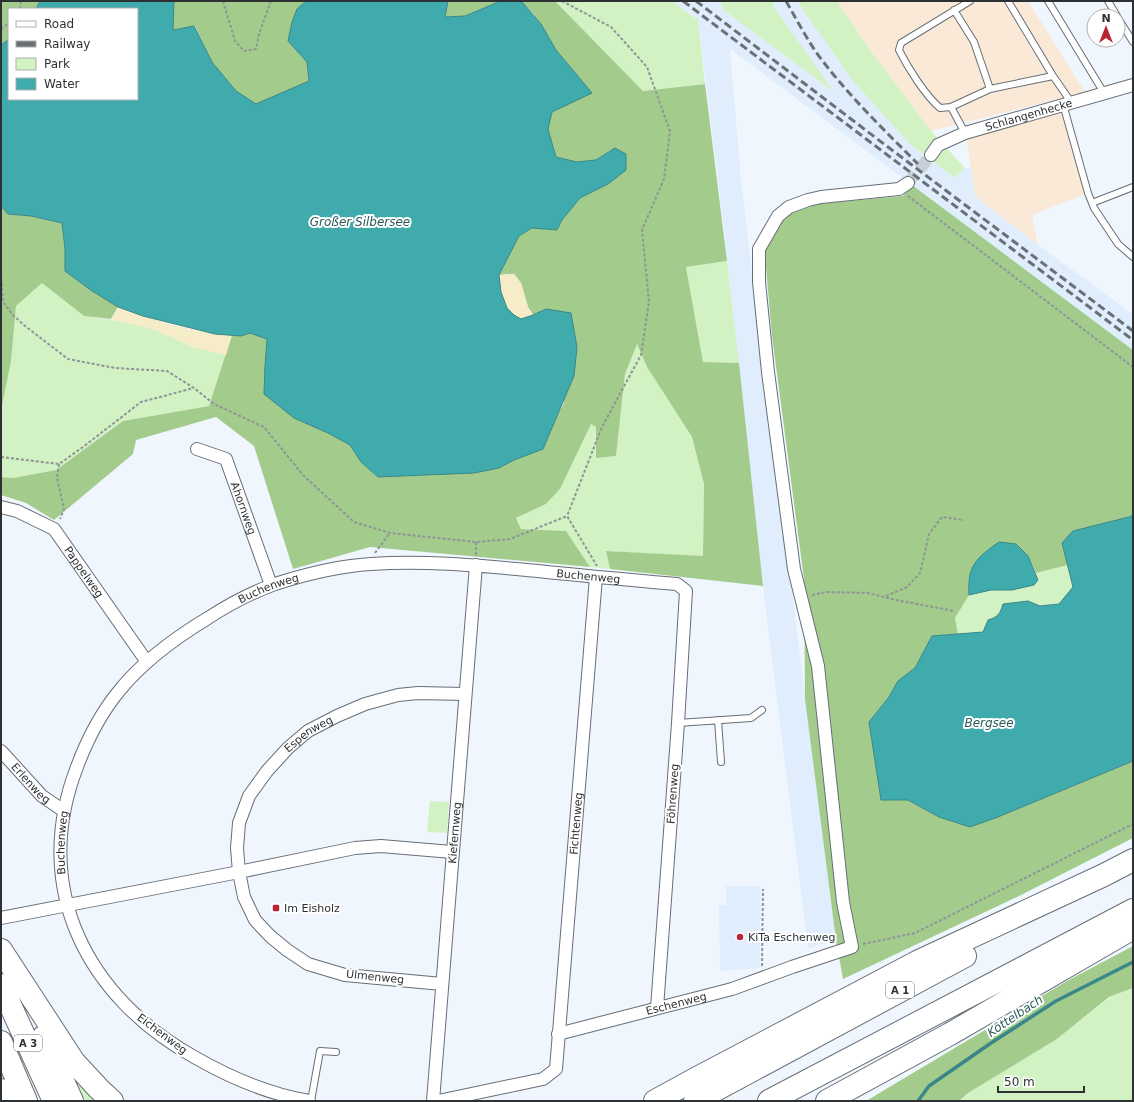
<svg xmlns="http://www.w3.org/2000/svg" width="1134" height="1102" viewBox="0 0 1134 1102" font-family="'DejaVu Sans',sans-serif">
<rect width="100%" height="100%" fill="#f0f6fe"/>
<path fill="#f9e9d6" d="M837,1h191l57,91 -154,39 -64,-85z
M1064,108l24,85 -56,22 6,30 -63,-49 -9,-61z"/>
<path fill="#e0edfd" d="M672,1h49l1,8 111,82 -29,-40 -30,-44 -2,-6h26l5,9 152,168 10,-10h6l4,29 63,48 95,69v36l-403,-301 11,131 18,152 77,608 -28,8 -45,-362 -40,-365 -25,-202 -6,-3z
M726,886h35l-1,82 -40,3 -1,-66h7z"/>
<path fill="#d3f2c3" d="M555,1h117l20,15 6,3 7,65 -62,7z
M721,1h51l2,6 60,85 -112,-83z
M798,1h39l30,45 64,85 34,37 -10,10 -45,-34 -57,-63 -50,-71z
M727,261l12,102 -36,-1 -17,-95z
M42,283l42,33 36,5 33,8 40,18 33,8 -17,51 -86,15 -67,49 -43,8 -12,-1v-66l10,-50 5,-55z
M637,344l10,23 45,70 12,47 -1,73 -97,-6 4,18 -20,-2 -24,-36 -45,-2 -5,-11 30,-14 14,-15 31,-66 5,4v31l20,-2 9,-82z
M1068,565l5,22 -14,18 -19,1 -12,-5 -28,13 -4,3 -8,3 -5,12 -25,2 -3,-16 14,-23 22,-5h21l26,-10 -2,-7z
M430,801l19,1 -2,31 -20,-1z
M1133,988v113h-174l9,-8 89,-54 53,-42z
M78,1079l22,22h-15l-9,-20z"/>
<path fill="#a3cc8c" d="M1,1h39l-4,8h-27v30l-8,6z
M174,1h132l-9,8 -9,32 19,21 2,19 -53,24 -20,-14 -24,-29 -17,-36 -22,4z
M448,1h50l-2,2 -31,13 -20,1z
M518,1h37l88,90 62,-7 22,177 -41,6 17,95 36,1 24,223 -153,-17 -4,-18 97,5 1,-72 -12,-47 -45,-70 -10,-23 -12,30 -9,82 -20,2v-31l-5,-3 -31,65 -14,15 -30,14 5,11 45,2 24,36 -220,-20 -77,22 -39,-123 -38,-29 -80,23 -3,14 -79,66 -28,-17 -25,-8v-18l12,1 43,-8 67,-49 86,-15 23,-71 9,1 9,-3 17,6 -2,27 63,67 22,12 11,17 17,15 48,-2 73,-7 15,-8 41,-41 9,-16 -18,-94 -13,6 -5,-8 -7,-24 -7,-9 -15,1 20,-39 13,-8 25,2 5,-10 18,-22 28,-14 7,-36 -19,12 -19,2 -21,-5 -8,-28 4,-17 39,-19c-11,-15 -24,-28 -35,-43 -11,-16 -19,-39 -38,-49z
M912,185l221,165v165l-71,28 6,22 -32,8 -8,-17 -60,25 1,14 -14,23 3,16 -26,2 -17,32 -17,13 -9,16 -20,25 12,78h27l31,17 31,10 28,-10 135,-56v77l-114,58 -176,83 -7,-39 -31,-241 -1,-120 -32,-243 -6,-68v-22l14,-22 10,-10 27,-10 86,-8z
M1,206l7,8 23,2 31,7 3,26v22l27,20 26,16 -7,12 -27,-3 -42,-33 -26,23 -5,55 -10,50z
M1133,946v42l-24,9 -52,42 -89,54 -9,8h-93l201,-120z"/>
<path fill="#f6ecc7" d="M514,274l7,9 7,24 5,8 -12,4c-18,-9 -20,-26 -22,-44z
M118,307c34,13 78,26 114,28l-6,20 -33,-8 -40,-18 -42,-10z"/>
<path fill="#40abac" stroke="#3a8688" d="M40,1h134l-1,29 21,-4 18,36 24,29 20,13 53,-23 -2,-19 -19,-21 4,-19 5,-13 9,-8h142l-3,16 20,-1 31,-13 2,-2h20l5,2 18,21 15,26 36,43 -40,19 -4,17 8,28 21,5 19,-2 19,-12 11,6v16l-18,14 -28,14 -18,22 -5,10 -25,-2 -13,8 -20,39 2,17 6,16 7,7 7,4 12,-4 13,-6 25,4 6,34 -3,29 -31,73 -29,11 -15,8 -25,5 -96,4 -17,-15 -11,-17 -22,-12 -34,-15 -30,-24 1,-28 2,-27 -17,-6 -9,3 -26,-2 -72,-18 -25,-9 -26,-16 -27,-20v-22l-3,-26 -31,-7 -23,-2 -7,-8v-161l8,-6v60h128v-90h-101z
M1133,515v246l-135,56 -28,10 -31,-10 -31,-17h-27l-12,-78 20,-25 9,-16 17,-13 17,-32 51,-4 5,-12c10,-3 12,-6 15,-16l25,-3 12,5 19,-2 14,-17 -11,-44 11,-12 56,-14z
M999,542l17,2 12,12 10,24 -4,5 -22,5h-21l-22,5c-2,-29 7,-37 30,-53z"/>
<g fill="none" stroke-linecap="round" stroke-linejoin="round">
<path stroke="#3a8688" stroke-width="3.5" d="M918,1101l11,-15 62,-43 65,-42 77,-39"/>
<path stroke="#c9cfd6" stroke-width="12" stroke-dasharray="12 6" stroke-linecap="butt" d="M908,183l23,-28"/>
<defs>
<path id="lane" d="M1008,1l45,75
M1048,1l56,92
M1108,1l9,15
M954,10l20,32 16,47
M1118,18l15,24
M1063,104l25,89 6,15 24,36 15,13
M951,107l-11,1c-15,-13 -32,-40 -41,-58l2,-7 69,-42
M965,133l-14,-26 39,-18 63,-13 18,26
M1092,203l41,-16
M718,720l3,42
M678,723l73,-5 11,-8
M311,1101l9,-50 16,1"/>
<g id="street">
<path id="s1" d="M931,155l7,-10 27,-12 168,-48"/>
<path id="s2" d="M197,449l29,10 45,126"/>
<path id="s3" d="M1,507l16,4 37,18 93,133"/>
<path id="s4" d="M1,751l41,45 22,15"/>
<path d="M1,918l238,-46 116,-24 26,-2 71,6"/>
<path id="s5" d="M442,984l-97,-9 -37,-11 -21,-14 -17,-14 -15,-16 -11,-23 -5,-25 -2,-24 2,-25 10,-27 18,-25 21,-23 20,-17 29,-15 28,-12 33,-9 20,-2 47,1"/>
<path id="s6" d="M558,1034l174,-45 60,-22 60,-20 -9,-45 -25,-236 -24,-97 -26,-197 -9,-90v-33l19,-33 11,-9 19,-7 13,-3 78,-8 9,-6"/>
<path id="s7" d="M309,1101c-40,-7 -78,-23 -113,-43 -109,-60 -166,-170 -119,-291 10,-27 24,-54 42,-76 24,-30 56,-53 89,-73 20,-13 45,-26 67,-34 31,-10 63,-18 96,-20 56,-4 112,2 167,7 46,5 92,9 139,13l9,7 -8,132 -21,285"/>
<path id="s8" d="M433,1101l43,-536"/>
<path id="s9" d="M438,1101l105,-22 13,-10 40,-492"/>
</g>
<path id="highway" d="M1,950l73,112 25,27 13,12
M1,985l53,116
M43,1037l29,64
M1,1042l25,59
M1,1090l5,11
M655,1101l44,-24 218,-115 187,-87 29,-15
M695,1101l270,-145
M769,1101l364,-191
M827,1101l123,-67 183,-106"/>
</defs>
<use href="#lane" stroke="#676e76" stroke-width="8"/>
<use href="#street" stroke="#676e76" stroke-width="14"/>
<use href="#highway" stroke="#676e76" stroke-width="24"/>
<path stroke="#8f9499" stroke-width="2" stroke-dasharray="3 2" stroke-linecap="butt" d="M223,1l12,40 9,10 12,-2 3,-15 12,-33
M562,1l49,26 36,40 23,64 -6,48 -22,51 7,72 -8,53 -39,72 -35,89
M20,9l1,-8
M1,29l8,-6
M908,196l225,171
M1,273l2,29 10,13 12,11 43,33 47,9 52,3 27,17 20,16 50,23 39,48 51,47 36,11 86,9 34,-3 57,-23 30,50
M1,457l58,7 24,-17 58,-45 53,-14
M59,464l-2,14 7,31 -4,10
M375,553l15,-20
M476,555v-13
M812,595l14,-3 42,1 28,7 58,11
M886,596l21,-9 13,-14 9,-39 13,-17 22,3
M863,944l52,-11 218,-109
M762,966l1,-77"/>
<use href="#lane" stroke="#fff" stroke-width="6"/>
<use href="#street" stroke="#fff" stroke-width="12"/>
<use href="#highway" stroke="#fff" stroke-width="22"/>
<path stroke="#6b7074" stroke-width="3" stroke-dasharray="8 4" stroke-linecap="butt" d="M683,1l450,339
M696,1l180,137 257,193
M786,1c12,21 23,43 39,63 28,36 61,68 93,100"/>
</g>
<g fill="#b82636" stroke="#fff" stroke-width="1.5">
<rect x="272" y="904" width="8" height="8" rx="2"/>
<circle cx="740" cy="937" r="4"/>
</g>
<g text-anchor="middle" dominant-baseline="central" stroke-width="4" stroke-linejoin="round" paint-order="stroke">
<g fill="#fff" stroke="#6c6f71" stroke-width="1">
<rect x="886" y="982" width="28" height="16" rx="3"/>
<rect x="14" y="1035" width="28" height="16" rx="3"/>
</g>
<g font-size="10" font-weight="bold" fill="#2d3134">
<text x="900" y="990">A 1</text>
<text x="28" y="1043">A 3</text>
</g>
<g font-size="11" fill="#2d3134" stroke="#fff">
<text stroke="none"><textPath href="#s1" startOffset="108">Schlangenhecke</textPath></text>
<text stroke="none"><textPath href="#s2" startOffset="83">Ahornweg</textPath></text>
<text stroke="none"><textPath href="#s3" startOffset="110">Pappelweg</textPath></text>
<text stroke="none"><textPath href="#s7" startOffset="1062">Buchenweg</textPath></text>
<text stroke="none"><textPath href="#s7" startOffset="738">Buchenweg</textPath></text>
<text stroke="none"><textPath href="#s5" startOffset="421">Espenweg</textPath></text>
<text stroke="none"><textPath href="#s4" startOffset="44">Erlenweg</textPath></text>
<text transform="translate(673 794) rotate(-86)">Föhrenweg</text>
<text stroke="none"><textPath href="#s9" startOffset="370">Fichtenweg</textPath></text>
<text stroke="none"><textPath href="#s8" startOffset="269">Kiefernweg</textPath></text>
<text stroke="none"><textPath href="#s7" startOffset="390">Buchenweg</textPath></text>
<text transform="translate(375 977) rotate(6)">Ulmenweg</text>
<text stroke="none"><textPath href="#s6" startOffset="122">Eschenweg</textPath></text>
<text transform="translate(162 1034) rotate(37)">Eichenweg</text>
</g>
<g font-size="11" fill="#2d3134" stroke="#fff" text-anchor="start">
<text x="284" y="908">Im Eisholz</text>
<text x="748" y="937">KiTa Eschenweg</text>
</g>
<g font-size="12" font-style="italic" fill="#2c5a5a" stroke="#fff">
<text x="360" y="222">Großer Silbersee</text>
<text x="989" y="723">Bergsee</text>
<text transform="translate(1015 1016) rotate(-34)">Köttelbach</text>
</g>
</g>
<rect width="1134" height="1102" fill="none" stroke="#2d3134" stroke-width="4"/>
<rect x="8" y="8" width="130" height="92" fill="#ffffff" stroke="#abadae"/>
<rect x="16" y="21" width="20" height="6" fill="#ffffff" stroke="#abadae"/>
<text x="44" y="28" font-size="12" fill="#2d3134">Road</text>
<rect x="16" y="41" width="20" height="6" fill="#6b7074" stroke="#abadae"/>
<text x="44" y="48" font-size="12" fill="#2d3134">Railway</text>
<rect x="16" y="58" width="20" height="12" fill="#d3f2c3" stroke="#abadae"/>
<text x="44" y="68" font-size="12" fill="#2d3134">Park</text>
<rect x="16" y="78" width="20" height="12" fill="#40abac" stroke="#abadae"/>
<text x="44" y="88" font-size="12" fill="#2d3134">Water</text>
<g transform="translate(1106 28)"><circle r="19" fill="#ffffff" stroke="#abadae"/>
<path d="M0-3L7 15L0 10L-7 15Z" fill="#b82636"/>
<text y="-6" font-size="11" font-weight="bold" text-anchor="middle" fill="#2d3134">N</text>
</g>
<path d="M998 1086v6h86v-6" fill="none" stroke="#2d3134" stroke-width="2"/>
<text x="1004" y="1086" font-size="12" fill="#2d3134" stroke="#ffffff" stroke-width="3" paint-order="stroke">50 m</text>
</svg>
